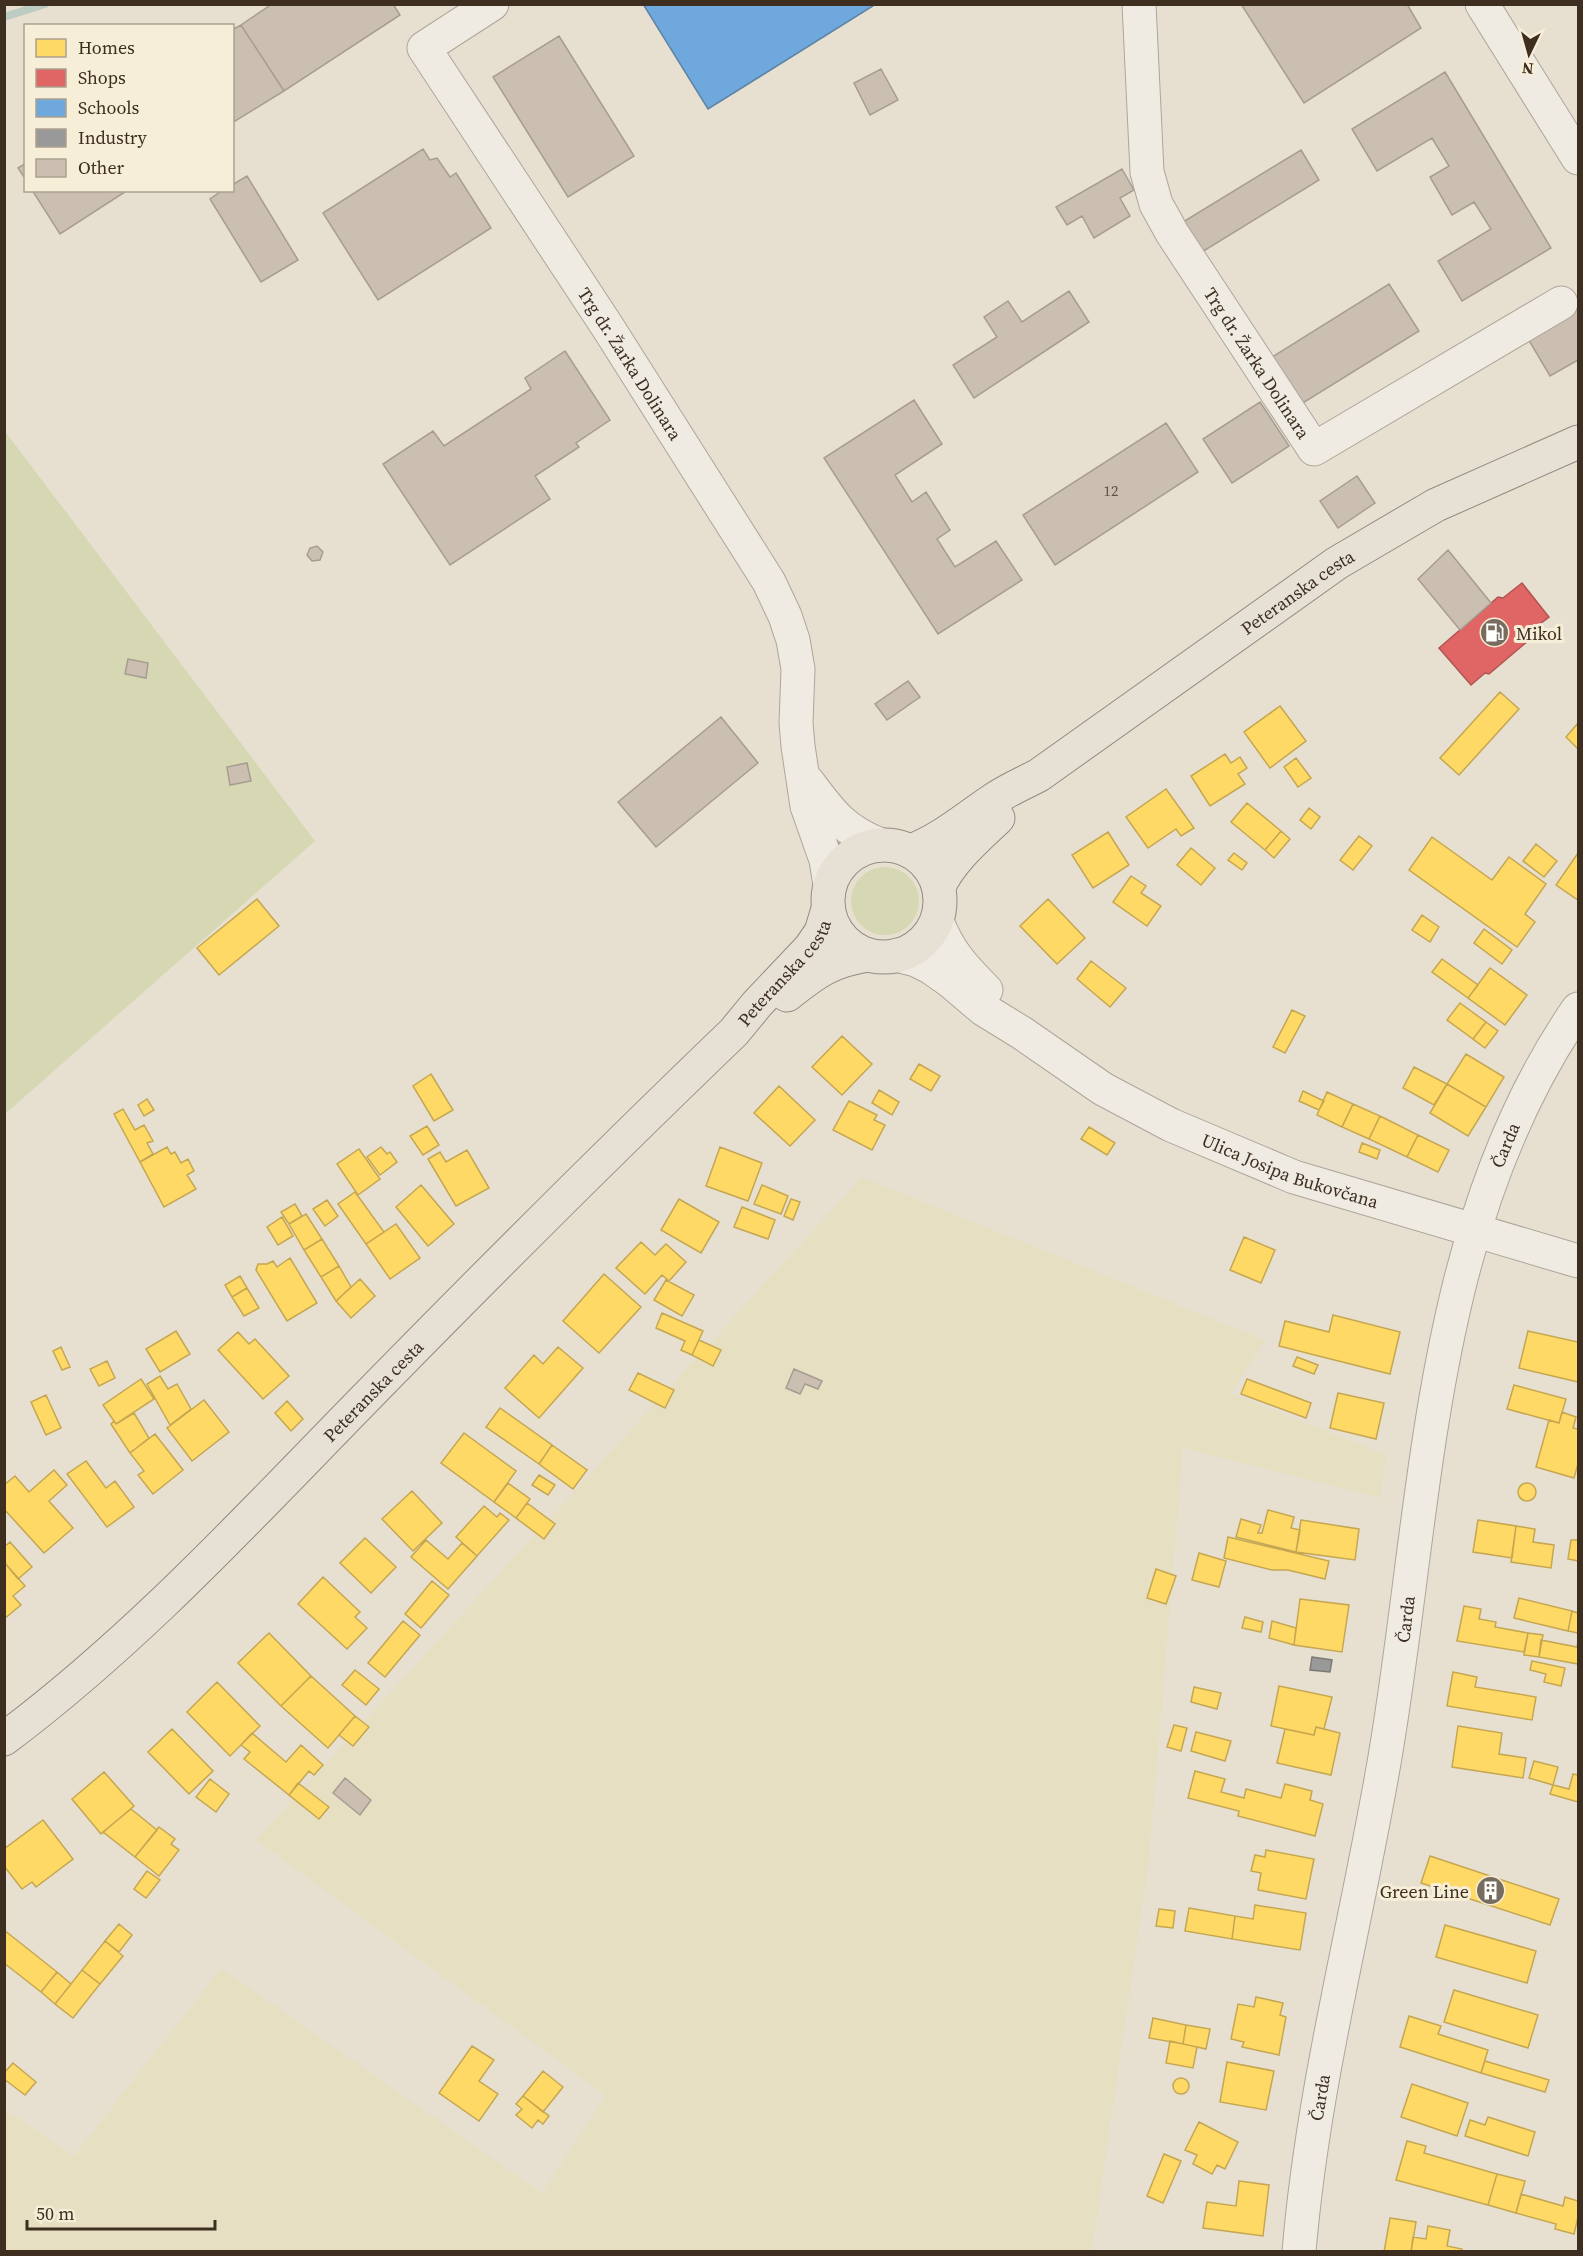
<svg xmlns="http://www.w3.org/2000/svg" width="1583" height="2256" viewBox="0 0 1583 2256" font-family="'Source Serif 4',serif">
<rect width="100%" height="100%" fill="#e7e0d1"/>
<path fill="#e6dfc2" d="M862,1177l403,163 -34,53 155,62 -5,43 -198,-50 -34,411 -57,392h-1087l-1,-143 70,48 147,-188 321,225 64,-97 -350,-256z"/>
<path fill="#d6d7b3" d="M4,430l311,411 -310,273h-1z
M851 901a34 34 0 1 1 68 0a34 34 0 1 1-68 0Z"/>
<path fill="#ffd966" stroke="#c5a651" stroke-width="1.5" d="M1500,692l19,17 -60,66 -19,-17z
M1280,706l26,35 -36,27 -26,-36z
M1578,723v26l-12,-12z
M1225,754l6,9 9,-6 7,11 -9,6 7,10 -35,22 -19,-30z
M1296,758l15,20 -13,9 -14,-20z
M1166,789l28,39 -13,8 -5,-7 -28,19 -22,-31z
M1247,803l34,28 -16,19 -34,-28z
M1309,808l11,9 -9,12 -11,-9z
M1281,831l9,8 -16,19 -9,-8z
M1108,832l21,33 -36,23 -21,-33z
M1359,836l13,10 -19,24 -13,-10z
M1432,837l60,43 17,-23 37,27 -21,30 10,8 -18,25 -108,-77z
M1536,844l21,17 -13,16 -21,-16z
M1191,848l24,20 -14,17 -24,-20z
M1234,853l13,10 -5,7 -14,-10z
M1578,853v47l-22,-15z
M1131,876l15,10 -5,7 20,13 -14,20 -34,-24z
M257,899l22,27 -60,49 -22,-27z
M1048,899l37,39 -28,26 -37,-38z
M1422,915l17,12 -9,15 -18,-12z
M1484,929l28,21 -10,14 -28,-21z
M1442,959l36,26 -10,13 -36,-26z
M1091,961l35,27 -16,19 -33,-28z
M1490,968l37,27 -22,30 -37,-27z
M1460,1003l26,19 -13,17 -26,-19z
M1292,1010l13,6 -20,37 -12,-6z
M1486,1022l12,9 -13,17 -12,-9z
M842,1036l30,28 -30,31 -30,-28z
M1466,1054l38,23 -18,30 -39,-23z
M919,1064l21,12 -9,15 -21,-12z
M1414,1067l33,17 -13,21 -31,-17z
M431,1074l22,36 -19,11 -21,-35z
M1447,1084l39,23 -18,29 -38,-23z
M779,1086l36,34 -25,26 -36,-33z
M879,1090l20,12 -7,13 -20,-12z
M1303,1091l21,10 -5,9 -20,-9z
M1327,1092l26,12 -11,23 -25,-12z
M147,1099l7,11 -10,6 -6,-11z
M849,1101l28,14 -3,5 11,5 -13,25 -39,-20z
M1353,1104l27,12 -11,23 -27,-12z
M123,1109l12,21 9,-5 9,16 -6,2 6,11 -13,8 -26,-48z
M1380,1116l38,19 -11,22 -38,-18z
M427,1126l12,19 -16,10 -13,-19z
M1089,1127l26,16 -8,12 -26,-16z
M1418,1135l31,15 -11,22 -31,-15z
M1362,1143l18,7 -3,9 -18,-7z
M167,1147l4,7 4,-2 6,11 7,-4 6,12 -7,4 9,14 -32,18 -24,-45z
M381,1147l6,7 3,-2 7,10 -17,13 -13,-18z
M720,1147l42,16 -14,38 -42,-15z
M359,1149l21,30 -22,16 -21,-31z
M467,1150l22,38 -33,18 -28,-47 12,-7 6,10z
M421,1185l33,39 -26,22 -32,-39z
M762,1185l26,11 -7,18 -27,-10z
M355,1192l29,40 -18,12 -28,-40z
M679,1199l40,23 -18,31 -40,-23z
M791,1199l9,3 -7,18 -9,-4z
M327,1200l11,16 -13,10 -12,-17z
M295,1204l7,12 -13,8 -8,-12z
M742,1207l33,13 -7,19 -34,-12z
M306,1214l16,25 -18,11 -15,-26z
M282,1217l11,19 -15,9 -11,-18z
M396,1224l24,34 -30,21 -24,-35z
M1244,1237l31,13 -14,33 -31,-13z
M322,1239l17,27 -18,11 -17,-27z
M641,1242l14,13 11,-11 20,18 -17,19 -7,-6 -17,19 -29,-26z
M290,1258l27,45 -30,18 -31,-51 2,-6h9l6,-3 4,6z
M339,1266l12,21 -15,14 -15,-24z
M604,1274l37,33 -42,46 -36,-32z
M240,1276l7,12 -15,9 -7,-12z
M360,1279l15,17 -24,22 -15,-17z
M666,1280l28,15 -12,21 -28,-16z
M247,1288l12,20 -15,8 -12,-19z
M662,1313l41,18 -11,24 -11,-5 4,-9 -29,-13z
M1333,1315l67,17 -10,42 -111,-28 6,-25 44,11z
M176,1331l14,23 -30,18 -14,-23z
M1528,1331l50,11v40l-59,-14z
M238,1332l11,12 6,-5 34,37 -26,23 -45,-49z
M699,1340l22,10 -8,16 -21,-11z
M61,1347l9,20 -8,3 -9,-19z
M558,1347l25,21 -44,50 -34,-30 29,-33 9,9z
M1297,1357l21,8 -4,9 -21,-8z
M107,1361l8,17 -16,8 -9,-17z
M638,1373l36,17 -9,18 -36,-18z
M160,1376l8,13 9,-5 14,25 -21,16 -23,-41z
M141,1379l13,20 -38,25 -13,-19z
M1247,1379l64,24 -5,15 -65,-24z
M1514,1385l52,14 -7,24 -52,-14z
M1338,1393l46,10 -8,36 -46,-11z
M46,1395l15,33 -15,7 -15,-33z
M204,1400l25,32 -37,29 -25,-33z
M287,1401l16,18 -12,12 -16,-18z
M500,1408l52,37 -13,19 -53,-37z
M1562,1412l14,5 -3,11 5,1v35l-4,14 -38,-11 13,-47 10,3z
M134,1413l15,25 -19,15 -19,-29 3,-3 2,3z
M464,1433l52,38 -22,31 -53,-39z
M155,1434l28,36 -30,24 -15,-19 6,-4 -14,-18z
M552,1445l35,25 -14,19 -34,-25z
M86,1461l20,27 9,-7 19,26 -27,20 -40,-53z
M54,1470l13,15 -18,16 24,27 -29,25 -40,-44v-24l11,-9 14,16z
M539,1475l16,10 -7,10 -16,-10z
M508,1483l22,16 -14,19 -22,-16z
M1518 1492a9 9 0 1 1 18 0a9 9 0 1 1-18 0Z
M412,1491l30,32 -29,28 -31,-32z
M527,1503l28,21 -11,15 -28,-21z
M484,1506l13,11 3,-4 9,7 -32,36 -21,-19z
M1268,1510l26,7 -3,11 9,2 -4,22 -60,-15 5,-18 20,6 -3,8h4z
M1301,1520l58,9 -4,31 -59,-8z
M1478,1520l38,6 -4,32 -39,-6z
M1516,1526l19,3 -2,13 21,3 -3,23 -40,-6z
M1228,1537l101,24 -4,18 -37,-9h-16l-48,-12z
M365,1538l31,29 -25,26 -31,-30z
M426,1540l22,19 14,-16 15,13 -29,33 -37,-32z
M1571,1540h7v21l-10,-2z
M10,1542l22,25 -14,12 -14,-17v-15z
M1199,1553l27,8 -7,26 -27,-7z
M4,1562l21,24 -12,10 8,9 -17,14z
M1156,1569l20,7 -10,28 -19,-6z
M323,1577l37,35 -5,5 12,11 -20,21 -49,-45z
M432,1581l17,14 -28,33 -16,-14z
M1519,1598l53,13 -4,20 -54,-13z
M1300,1599l49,6 -7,47 -48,-7z
M1464,1606l17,3 -2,10 17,3 -1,5 33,6 -4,19 -67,-11z
M1572,1611l6,2v20l-10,-2z
M1245,1617l18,5 -2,10 -19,-4z
M403,1621l17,14 -35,42 -17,-14z
M1272,1621l24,7 -2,17 -25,-7z
M269,1633l42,43 -30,30 -43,-43z
M1528,1633l15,2 -4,22 -15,-2z
M1541,1640l36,7 1,-6v23l-39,-7z
M1532,1661l33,7 -4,18 -17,-4 2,-8 -16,-4z
M355,1670l24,19 -13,16 -24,-20z
M1453,1672l24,5 -2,10 61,10 -4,23 -85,-14z
M311,1676l44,40 -27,32 -47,-42z
M217,1682l43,44 -30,30 -43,-44z
M1279,1686l53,11 -8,32 -8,-2 -2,8 -43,-9z
M1194,1687l27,6 -4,16 -26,-7z
M355,1716l14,11 -16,19 -14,-11z
M1174,1725l13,3 -6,23 -14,-4z
M1458,1726l44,7 -3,21 27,4 -3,20 -71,-11z
M1316,1727l24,6 -9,42 -54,-12 8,-34 29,6z
M172,1729l41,42 -24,23 -41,-42z
M1196,1732l35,9 -6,20 -34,-10z
M252,1733l34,29 15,-17 22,20 -9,10 -5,-4 -20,24 -45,-36 6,-7 -9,-7z
M1534,1761l24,6 -5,18 -24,-7z
M1195,1771l30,8 -4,13 23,6 2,-9 35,9 4,-14 27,7 -2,9 13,4 -8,32 -77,-20 1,-5 -51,-13z
M104,1772l30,34 -33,28 -29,-35z
M1573,1774l5,1v27l-28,-8 3,-9 16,4z
M210,1779l19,15 -13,18 -20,-15z
M298,1783l31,24 -10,12 -30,-24z
M131,1809l26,21 -22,27 -32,-25z
M43,1820l30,39 -37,28 -4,-5 -10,7 -18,-23v-17z
M159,1827l16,12 -4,5 8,6 -20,26 -24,-19z
M1266,1850l48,9 -8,40 -48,-9 3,-17 -10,-2 4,-16 10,2z
M1430,1856l129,43 -9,26 -129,-42z
M147,1871l13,9 -14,18 -12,-9z
M1255,1905l51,8 -6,37 -68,-11 3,-23 18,3z
M1189,1908l46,8 -3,23 -47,-8z
M1159,1909l16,2 -2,17 -17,-2z
M119,1924l13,11 -13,17 -14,-11z
M1445,1925l91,26 -9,32 -91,-26z
M4,1930l53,42 -16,20 -37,-29z
M105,1941l18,15 -23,28 -18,-14z
M82,1970l18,14 -27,34 -18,-14z
M57,1972l14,12 -16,20 -14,-12z
M1454,1990l84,25 -10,33 -84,-26z
M1256,1997l27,6 -3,12 6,2 -7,38 -37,-8 2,-5 -13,-3 7,-35 16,3z
M1409,2016l32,10 -3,8 50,16 -7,23 -81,-26z
M1153,2018l33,7 -3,19 -34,-6z
M1186,2025l24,4 -4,20 -23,-5z
M1170,2041l27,6 -4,21 -27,-5z
M472,2046l22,14 -15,21 19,13 -19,27 -40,-28z
M1485,2061l64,19 -4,12 -64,-19z
M1227,2062l47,9 -8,39 -46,-8z
M13,2063l23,19 -11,13 -21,-16v-6z
M543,2071l20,16 -20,25 -20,-16z
M1173 2086a8 8 0 1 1 16 0a8 8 0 1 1-16 0Z
M1412,2084l56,19 -11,33 -56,-19z
M523,2096l26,20 -6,8 -5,-4 -6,8 -16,-13 6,-6 -6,-5z
M1488,2117l47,15 -7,24 -63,-20 5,-16 15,5z
M1199,2122l39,20 -13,27 -8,-4 -5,9 -19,-10 4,-9 -12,-5z
M1407,2141l19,5 -2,7 73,21 -9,31 -92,-25z
M1164,2154l17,7 -18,42 -16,-7z
M1497,2174l28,7 -9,32 -28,-8z
M1239,2181l30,4 -6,51 -60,-8 4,-26 29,4z
M1521,2194l42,12 2,-9 13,4v16l-4,17 -19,-5 1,-5 -40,-11z
M1390,2218l26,4 -5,30h-27z
M1428,2226l22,4 -3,16 15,3v3h-51l2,-15 13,2z"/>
<path fill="#e06666" stroke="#af5551" stroke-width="1.5" d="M1522,583l27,34 -17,13 3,5 -46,39 -4,-1 -14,12 -32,-37 59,-51 5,1z"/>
<path fill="#6fa8dc" stroke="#6083a4" stroke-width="1.5" d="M643,4h233l-168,105z"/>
<path fill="#999" stroke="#7d7975" stroke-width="1.5" d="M1312,1657l20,3 -2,12 -20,-2z"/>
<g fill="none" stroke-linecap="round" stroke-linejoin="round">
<path stroke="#bcccc2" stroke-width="8" d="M4,17l41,-13"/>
</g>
<path fill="#cbbfb2" stroke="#a89c90" stroke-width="1.5" d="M272,4h121l7,11 -116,76 -43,-66z
M1241,4h166l14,24 -117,75z
M241,25l43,66 -52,32v-93z
M559,36l75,120 -66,41 -75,-120z
M881,69l17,31 -28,15 -16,-32z
M1445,72l106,176 -89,53 -24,-40 53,-32 -17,-27 -22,13 -22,-38 19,-11 -17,-28 -55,33 -25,-42z
M423,149l7,11 7,-2 13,19 6,-4 35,55 -113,72 -55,-87z
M1301,150l18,30 -117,72 -19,-30z
M26,163v17l-8,-12z
M1122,169l12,21 -14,8 10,18 -36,22 -12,-22 -15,9 -11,-18z
M247,176l51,84 -37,22 -51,-83 13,-9h9v-5z
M32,190h96l-68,44z
M1389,284l30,47 -121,75 -29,-47z
M1069,291l20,31 -115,76 -21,-33 44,-28 -13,-20 24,-16 14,21z
M1578,307v53l-28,16 -23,-39z
M565,351l45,69 -34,23 3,4 -44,29 15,23 -100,66 -67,-101 50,-33 11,15 87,-57 -6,-11z
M914,400l28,44 -47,31 17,27 14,-10 24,38 -13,9 18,28 41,-26 26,39 -84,54 -114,-176z
M1260,402l29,44 -57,37 -29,-44z
M1166,423l32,49 -143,93 -32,-50z
M1357,476l18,27 -37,25 -18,-27z
M317,546l6,6 -3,8 -8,1 -5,-6 3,-7z
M1448,550l43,53 -31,27 -42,-51z
M128,659l20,4 -2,15 -21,-4z
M908,681l12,16 -33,23 -12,-16z
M721,717l37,46 -102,84 -38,-45z
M247,763l4,18 -21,4 -3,-18z
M794,1369l28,12 -4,8 -13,-5 -5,10 -14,-6z
M345,1778l26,22 -11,15 -27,-22z"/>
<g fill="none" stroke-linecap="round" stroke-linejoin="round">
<defs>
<g id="minor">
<path id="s1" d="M492,4l-68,44 183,278 162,256 16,34 8,24 5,29 -2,54 2,23 9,60 19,54 4,25"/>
<path id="s2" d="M1139,4l8,168 9,32 16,29 142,216 247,-146"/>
<path d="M1482,4l96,154"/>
<path d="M808,782c23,31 36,49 73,63"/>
<path d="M937,921c11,30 27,47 49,69"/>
<path id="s3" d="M897,955l19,5 14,7 20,14 33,28 39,24 81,56 68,36 123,52 284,84"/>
<path id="s4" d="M1299,2252c14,-168 58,-330 86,-495 43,-252 42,-530 193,-748"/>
</g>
<g id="major">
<circle cx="884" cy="901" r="56"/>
<path id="s5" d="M911,851c31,-12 55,-33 82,-51 14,-10 31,-17 46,-25l298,-212 99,-58 142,-63"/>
<path d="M939,886c13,-27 37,-47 59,-68"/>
<path d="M787,995c29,-23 43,-34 81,-40"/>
<path id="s6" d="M4,1739c127,-95 236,-212 346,-325 126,-129 254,-257 384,-382l23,-28 53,-56 11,-16 7,-23"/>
</g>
</defs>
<use href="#minor" stroke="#ada599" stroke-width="35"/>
<use href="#major" stroke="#928b80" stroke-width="35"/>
<use href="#minor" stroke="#efebe3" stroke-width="33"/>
<use href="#major" stroke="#e6e1d4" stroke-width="33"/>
</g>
<defs>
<symbol id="fuel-disc" viewBox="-11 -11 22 22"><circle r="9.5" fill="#786c5e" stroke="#f7eed8"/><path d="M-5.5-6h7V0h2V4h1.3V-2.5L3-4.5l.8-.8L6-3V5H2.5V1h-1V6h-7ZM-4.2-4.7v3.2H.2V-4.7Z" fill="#fff"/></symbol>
<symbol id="building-disc" viewBox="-11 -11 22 22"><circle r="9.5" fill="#786c5e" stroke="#f7eed8"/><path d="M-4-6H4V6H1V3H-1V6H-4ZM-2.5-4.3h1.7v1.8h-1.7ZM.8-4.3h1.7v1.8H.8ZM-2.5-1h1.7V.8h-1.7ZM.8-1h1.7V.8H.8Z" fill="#fff"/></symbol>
</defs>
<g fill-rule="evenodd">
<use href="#fuel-disc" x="1478" y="616" width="33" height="33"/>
<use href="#building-disc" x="1474" y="1874" width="33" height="33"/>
</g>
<g text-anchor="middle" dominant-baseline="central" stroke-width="6" stroke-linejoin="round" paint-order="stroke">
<g font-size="15" fill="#605244">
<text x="1111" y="490">12</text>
</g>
<g font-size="18" fill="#3d2e20" stroke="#f7eed8">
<text stroke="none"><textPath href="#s1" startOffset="458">Trg dr. Žarka Dolinara</textPath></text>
<text stroke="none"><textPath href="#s2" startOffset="390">Trg dr. Žarka Dolinara</textPath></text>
<text stroke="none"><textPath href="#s5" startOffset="466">Peteranska cesta</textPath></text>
<text stroke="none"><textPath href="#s6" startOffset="1095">Peteranska cesta</textPath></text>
<text stroke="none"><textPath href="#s4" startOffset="1128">Čarda</textPath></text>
<text stroke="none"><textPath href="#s3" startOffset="452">Ulica Josipa Bukovčana</textPath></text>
<text stroke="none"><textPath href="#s6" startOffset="508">Peteranska cesta</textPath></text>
<text stroke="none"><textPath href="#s4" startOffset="642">Čarda</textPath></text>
<text stroke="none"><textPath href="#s4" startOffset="156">Čarda</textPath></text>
</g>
<g font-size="18" fill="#3d2e20" stroke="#f7eed8" text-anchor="start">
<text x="1516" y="633">Mikol</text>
<text x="1469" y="1891" text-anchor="end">Green Line</text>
</g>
</g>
<rect width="1583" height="2256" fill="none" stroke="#3d2e20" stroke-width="12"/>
<rect x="24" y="24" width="210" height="168" fill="#f7eed8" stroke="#ada18e" stroke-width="1.5"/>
<rect x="36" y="39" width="30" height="18" fill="#ffd966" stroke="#ada18e" stroke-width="1.5"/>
<text x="78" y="54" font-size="18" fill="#3d2e20">Homes</text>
<rect x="36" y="69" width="30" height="18" fill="#e06666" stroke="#ada18e" stroke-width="1.5"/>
<text x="78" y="84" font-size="18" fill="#3d2e20">Shops</text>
<rect x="36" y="99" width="30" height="18" fill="#6fa8dc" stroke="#ada18e" stroke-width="1.5"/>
<text x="78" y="114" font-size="18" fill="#3d2e20">Schools</text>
<rect x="36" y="129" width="30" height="18" fill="#999999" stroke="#ada18e" stroke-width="1.5"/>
<text x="78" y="144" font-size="18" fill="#3d2e20">Industry</text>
<rect x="36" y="159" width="30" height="18" fill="#cbbfb2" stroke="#ada18e" stroke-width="1.5"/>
<text x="78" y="174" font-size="18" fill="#3d2e20">Other</text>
<g transform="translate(1529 54) rotate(185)" stroke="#f7eed8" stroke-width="4.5" paint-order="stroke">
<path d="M0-4.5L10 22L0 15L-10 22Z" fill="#3d2e20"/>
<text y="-9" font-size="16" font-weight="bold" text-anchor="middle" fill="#3d2e20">N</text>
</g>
<path d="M27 2220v9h188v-9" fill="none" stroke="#3d2e20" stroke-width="3"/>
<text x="36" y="2220" font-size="18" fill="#3d2e20" stroke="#f7eed8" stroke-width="4.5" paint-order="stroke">50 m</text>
</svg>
